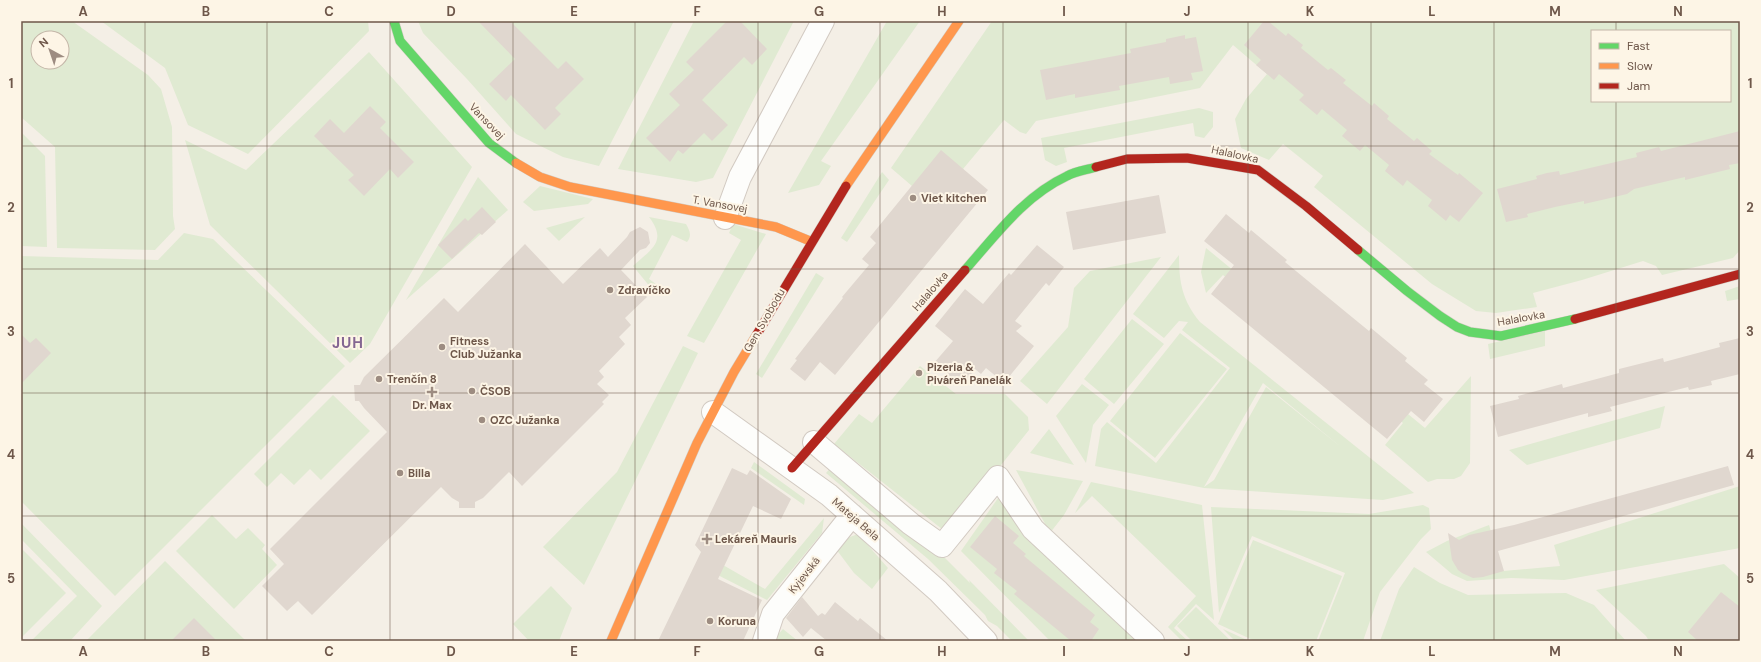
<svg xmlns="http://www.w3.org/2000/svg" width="1761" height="662" viewBox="0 0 1761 662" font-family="'DM Sans',sans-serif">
<rect width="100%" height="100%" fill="#f4efe6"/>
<path fill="#e0ead2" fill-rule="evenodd" d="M21,21h51l76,54 13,14 11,38 1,89 2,13 -20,21 -98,-2 -2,-101 -34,-30zM38,38h24v24h-24z
M101,21h267l1,10 -121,123 -60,-29 -23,-57z
M418,21h256l-75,145 -36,-9 -47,-23 -49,-55 -44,-46z
M694,21h100l-81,157 -17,4 -78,-13z
M887,21h33l-99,140 10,5 -12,19 -31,8z
M992,21h748v229l-7,8 -71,17 -6,-9 -13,-5 -61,19 -49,13 4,14 -41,6 -20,-2 -44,-27 -118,-97 9,-11 -40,-32 -14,16 -28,-12 -6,-29 11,-20 21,-25 -34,-29 -33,43 -164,33 -10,13 -6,-2 -16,-12 -41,49 -51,17 -21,-18zM1592,31h138v70h-138z
M369,52l103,115 -102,177 -20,19 -140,-138 -25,-85 61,30z
M1199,108l14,4v15l-9,11 -9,-2 -2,-13 -129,25 3,14 -11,4 -11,-6 -4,-22z
M21,132l24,24 2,91 -26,-1z
M882,172l7,8 -42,62 -6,-4z
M478,177l30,33 -102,90z
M540,186l53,13 -5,5 -54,7 -11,-9z
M585,217l-26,24 -13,-13z
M649,217l37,7c4,7 6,12 1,18l-15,-7 -23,44 14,10 -4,5 -8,-6 -18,-22c18,-17 35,-24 16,-49z
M733,224l33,10 -62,109 -17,-7 54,-96 -12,-7z
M184,233l29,6 132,127 -230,230 -94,-95v-245l137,4z
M1206,248l219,180 46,-52 -1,87 -9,13 -7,3h-17l-9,3 -43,-37 18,-22 -180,-148 -17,18 -5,-21z
M1179,255c0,27 3,45 21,67l214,171 -31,7 -179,-12 -109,-22 6,-37 6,-7 49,41 74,-95 -48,-38 6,-8 -9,-1 -15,17 -31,-24zM1263,383l78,64 -75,-60 -52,93 -10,7z
M1161,257l-114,147 -27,-23 48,-54 6,-39 16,-17z
M816,273l8,5 -62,100 -6,-4z
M1740,286v13l-13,2 -2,-10z
M1132,319l32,25 -50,60 -30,-25z
M1545,331v15l-55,13 -2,-15z
M1180,333l47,36 -72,89 -45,-37z
M683,346l15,7 -114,232 -41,-38 74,-75z
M920,366l36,28h49l23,23 1,13 -82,103 -113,-89 25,-30 13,9z
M1082,384l27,21 -16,20 -7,38 -30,-47z
M333,395l37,36 -49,49 -11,-11 -16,16 -13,-12 -14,14 -13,-13z
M1665,406l-5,22 -133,37 -18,-15z
M1049,429l25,36 -44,-12z
M754,462l51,37 -1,6 -53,-37z
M834,464l102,85 34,34 -1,-3 60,61h-17l-15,-15 -9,-5 -3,-6 -57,-56 -102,-86z
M1016,470l67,11 -19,34 -14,18z
M1091,482l111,23 12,115 -18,-16 -22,24 14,13h-6l-14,-14 28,-31 -104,-100 -17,17z
M1740,486v62l-176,32 -53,-2 -44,3 -15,-7 -26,-22 21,-11 42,-16 14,46 57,-5 -6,-21z
M1003,491l139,150h-92l-89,-90z
M1423,505l6,3 2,21 -10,10 -41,53 -17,49h-45l27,-68 -93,-37 -33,77 -8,-106 158,7z
M212,515l24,24 12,-11 17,17 -3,4 15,16 -43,44 -58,-58z
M824,518l-2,15 -55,67 -71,-36 6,-11 63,36z
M21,523l81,83 -32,35h-39l46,-45 -56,-57z
M858,534l30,34 -16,21 -18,-16 -18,-24 6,-9z
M1253,540l89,36 -26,65h-61l-37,-17z
M21,548l45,45 -45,45z
M165,561l81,80h-160z
M1724,564l16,14v63h-91l-3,-5 -50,-46z
M1414,567l26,16 28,12 98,-2 28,12 32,36h-246l19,-52z
M551,586l21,22 -13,33h-30l-16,-17z
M1196,607l35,34h-39l-15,-15z
M783,629l15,12h-26z
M1223,629l26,12h-14z"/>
<path fill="#e0d7cf" d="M478,21h32l48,48 8,-8 18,18 -29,29 6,6 -16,16 -34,-35 -5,6 -17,-17 26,-25z
M727,21h13l27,28 -15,16 -8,-8 -42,43 26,25 -16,16 -8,-8 -21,21 -5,-4 -8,12 -24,-24 34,-33 -11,-11 25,-24 -8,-8z
M1264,21h4l18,15 2,-3 15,12 -2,3 27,22 3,-2 15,12 -3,3 29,23 2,-3 15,13 -2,3 27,22 3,-3 15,13 -3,3 29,21 1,-2 24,20 -24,29 -9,-7 -4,6 -18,-15 4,-6 -25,-20 -4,6 -18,-15 4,-6 -24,-20 -5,6 -18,-15 5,-6 -25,-21 -5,6 -18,-15 5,-5 -25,-21 -5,6 -18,-15 5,-5 -17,-15z
M1185,35v4l11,-2 7,34 -12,2 2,7 -23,4 -1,-7 -50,9 1,4 -45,8v-4l-29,6 -6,-30 91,-17 -1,-4 36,-7v-3z
M370,106l16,16 -6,6 34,34 -16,16 -8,-9 -26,27 -16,-16 6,-5 -40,-39 16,-17 14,14z
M1740,131v32l-11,2 1,4 -45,11v-3l-51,12 -7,5 -21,5 -22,5v-3l-29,6 -28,7 1,3 -22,5 -9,-33 40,-10 -1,-3 11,-3 12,-2 1,4 77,-18 -1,-4 23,-6 2,4z
M941,150l47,40 -153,185 -15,-13 -15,19 -15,-12 7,-9 -2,-1 48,-61 -1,-1 27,-32 -7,-6 14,-16 -6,-6z
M1159,195l7,38 -93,17 -7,-38z
M482,207l14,15 -14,13 -3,-2 -27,26 -14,-14 27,-27 3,3z
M1226,214l23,19 2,-3 36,30 -2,2 62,51 22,18 2,-3 36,30 -2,3 23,19 -4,4 19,15 -19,23 -13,-11 -24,28 -176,-145 23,-29 -30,-24z
M640,227l8,5 2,11 -4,5 -6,2 -19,20 26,27 -22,21 6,7 -12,12 6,7 -26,27 5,6 -7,7 12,11 -7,7 2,2 -82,82 -13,-14 -26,26 -8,4v6h-16v-6l-7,-4 -11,-11 -129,128 -14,-14 -11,10 -25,-25 22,-22 -14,-15 117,-117 -23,-24 -5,-7h-4l-1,-16h6l4,-8 80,-79 14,14 67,-68 38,40 37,-36 8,9 19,-20 3,-5z
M1037,245l27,22 -15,19 -3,-3 -31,38 7,5 -6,5 18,15 -30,37 -18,-15 -5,6 -6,-5 -13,17 -28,-23 19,-22 -18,-15 30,-37 18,15 26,-31 2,2z
M21,334l9,9 6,-5 15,15 -30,31z
M1740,338v36l-29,7 1,4 -23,5 -1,-3 -78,20 2,4 -24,6v-4l-90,24 -8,-31 29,-7 -1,-3 44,-12 1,4 56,-15v-4l44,-11 1,4 56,-15 -1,-4z
M1728,466l6,19 -236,66 6,20 -21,6 -10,1 -11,-5 -4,-3 -6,-10 -4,-27 11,7 10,-5 45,-10z
M732,468l15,7 3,-5 41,29 -10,20 -28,-13 -35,73 44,21 -19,41h-85l43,-89 -6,-7z
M995,516l24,20 -6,7 13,11 -2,2 71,59 -5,7 9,7 -8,12h-20l-57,-47 3,-3 -23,-18 3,-4 -27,-22z
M1721,592l19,15v34h-42l-10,-9z
M802,597l16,19 4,-3 3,2 10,-13 23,19 2,-3 28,23h-61l-16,-13 -8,9 -17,-19z
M194,618l23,23h-46z"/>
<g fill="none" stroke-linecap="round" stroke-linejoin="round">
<defs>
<path id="street" d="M725,218l15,-41 83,-156
M713,412l116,83 109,96 48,50
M814,442l97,82 31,22 56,-69 35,52 120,112
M764,641l9,-27 79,-99"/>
<path id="fast" d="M394,21l6,20 89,102 27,20
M1358,250l49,41 33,25 17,11 13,5 31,4 74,-17
M965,270c31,-35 59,-74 102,-94 9,-5 20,-6 29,-9"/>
<path id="slow" d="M516,163l24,14 30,10 206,40 34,14
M846,186l113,-165
M611,641l86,-198 37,-71 23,-38"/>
<path id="jam" d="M1096,167l31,-8 60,-1 71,12 48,36 52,44
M1575,319l165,-45
M757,334l89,-148
M792,468l173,-198"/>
</defs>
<use href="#street" stroke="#d2cac2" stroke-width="24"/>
<use href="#fast" stroke="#d3cbc3" stroke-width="10"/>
<use href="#slow" stroke="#d3cbc3" stroke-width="10"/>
<use href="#jam" stroke="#d3cbc3" stroke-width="10"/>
<use href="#street" stroke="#fdfdfb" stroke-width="22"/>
<use href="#fast" stroke="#63d668" stroke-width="9"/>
<use href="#slow" stroke="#ff974d" stroke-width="9"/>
<use href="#jam" stroke="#b3261e" stroke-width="9"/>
</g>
<path fill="none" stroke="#6e574a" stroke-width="1" stroke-opacity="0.55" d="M145,21v620M267,21v620M390,21v620M513,21v620M635,21v620M758,21v620M880,21v620M1003,21v620M1126,21v620M1248,21v620M1371,21v620M1494,21v620M1616,21v10M1616,101v540M21,146h1719M21,269h1719M21,393h1719M21,516h1719"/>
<g fill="#9d8c81" stroke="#fdf5e6" stroke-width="1.5">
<circle cx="913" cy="198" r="4"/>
<circle cx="610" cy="290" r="4"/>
<circle cx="442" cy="347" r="4"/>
<circle cx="919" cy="373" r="4"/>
<circle cx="379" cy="379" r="4"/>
<circle cx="472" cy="391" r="4"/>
<path d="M430 386h4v4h4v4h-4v4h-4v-4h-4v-4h4z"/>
<circle cx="482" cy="420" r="4"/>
<circle cx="400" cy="473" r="4"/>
<path d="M705 533h4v4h4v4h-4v4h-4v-4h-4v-4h4z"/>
<circle cx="710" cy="621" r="4"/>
</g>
<g text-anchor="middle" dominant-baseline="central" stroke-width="4" stroke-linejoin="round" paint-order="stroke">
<g font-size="11" fill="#6e574a" stroke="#fdf5e6">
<text transform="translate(487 121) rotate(46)">Vansovej</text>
<text transform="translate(1235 154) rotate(12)">Halalovka</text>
<text transform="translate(720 204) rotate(10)">T. Vansovej</text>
<text transform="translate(930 291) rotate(-49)">Halalovka</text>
<text transform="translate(1521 318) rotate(-10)">Halalovka</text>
<text transform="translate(764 320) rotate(-60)">Gen. Svobodu</text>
<text transform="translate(856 519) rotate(41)">Mateja Bela</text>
<text transform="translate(804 575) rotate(-52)">Kyjevská</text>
</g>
<g font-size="11" font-weight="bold" fill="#6e574a" stroke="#fdf5e6" text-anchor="start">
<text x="921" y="198">Viet kitchen</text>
<text x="618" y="290">Zdravíčko</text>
<text x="450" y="341">Fitness<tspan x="450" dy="13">Club Južanka</tspan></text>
<text x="927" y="367">Pizeria &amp;<tspan x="927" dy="13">Piváreň Panelák</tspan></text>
<text x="387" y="379">Trenčín 8</text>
<text x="480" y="391">ČSOB</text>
<text x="432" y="405" text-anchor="middle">Dr. Max</text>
<text x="490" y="420">OZC Južanka</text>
<text x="408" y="473">Billa</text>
<text x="715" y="539">Lekáreň Mauris</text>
<text x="718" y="621">Koruna</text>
</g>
<g font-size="15" font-weight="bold" letter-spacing="1" fill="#846692" stroke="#fdf5e6">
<text x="348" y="343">JUH</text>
</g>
</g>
<rect width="1761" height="662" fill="none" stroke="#fdf5e6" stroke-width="44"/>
<rect x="1591" y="30" width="140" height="72" fill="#fdf5e6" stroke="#c4b6a8"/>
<rect x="1599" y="43" width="20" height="6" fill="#63d668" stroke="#c4b6a8"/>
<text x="1627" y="50" font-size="12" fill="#6e574a">Fast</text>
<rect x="1599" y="63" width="20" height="6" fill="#ff974d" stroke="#c4b6a8"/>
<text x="1627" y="70" font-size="12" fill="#6e574a">Slow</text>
<rect x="1599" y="83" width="20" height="6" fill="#b3261e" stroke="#c4b6a8"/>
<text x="1627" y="90" font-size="12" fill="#6e574a">Jam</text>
<g transform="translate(50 50) rotate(320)"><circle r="19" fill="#fdf5e6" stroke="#c4b6a8"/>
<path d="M0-3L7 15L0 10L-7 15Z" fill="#9d8c81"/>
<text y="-6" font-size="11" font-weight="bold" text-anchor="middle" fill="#6e574a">N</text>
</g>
<rect x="22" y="22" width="1717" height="618" fill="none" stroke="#6e574a" stroke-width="1.5"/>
<g font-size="13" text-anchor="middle" font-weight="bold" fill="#6e574a">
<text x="83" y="16">A</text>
<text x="206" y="16">B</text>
<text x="329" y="16">C</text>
<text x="451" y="16">D</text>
<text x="574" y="16">E</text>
<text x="697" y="16">F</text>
<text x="819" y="16">G</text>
<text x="942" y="16">H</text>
<text x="1064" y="16">I</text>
<text x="1187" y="16">J</text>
<text x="1310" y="16">K</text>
<text x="1432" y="16">L</text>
<text x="1555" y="16">M</text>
<text x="1678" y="16">N</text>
<text x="11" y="88">1</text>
<text x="1750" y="88">1</text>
<text x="11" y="212">2</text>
<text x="1750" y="212">2</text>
<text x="11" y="336">3</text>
<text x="1750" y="336">3</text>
<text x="11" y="459">4</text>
<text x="1750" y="459">4</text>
<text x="11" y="583">5</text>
<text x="1750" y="583">5</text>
<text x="83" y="656">A</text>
<text x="206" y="656">B</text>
<text x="329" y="656">C</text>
<text x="451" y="656">D</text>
<text x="574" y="656">E</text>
<text x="697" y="656">F</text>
<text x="819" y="656">G</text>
<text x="942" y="656">H</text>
<text x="1064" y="656">I</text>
<text x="1187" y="656">J</text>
<text x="1310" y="656">K</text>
<text x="1432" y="656">L</text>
<text x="1555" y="656">M</text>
<text x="1678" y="656">N</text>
</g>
</svg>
